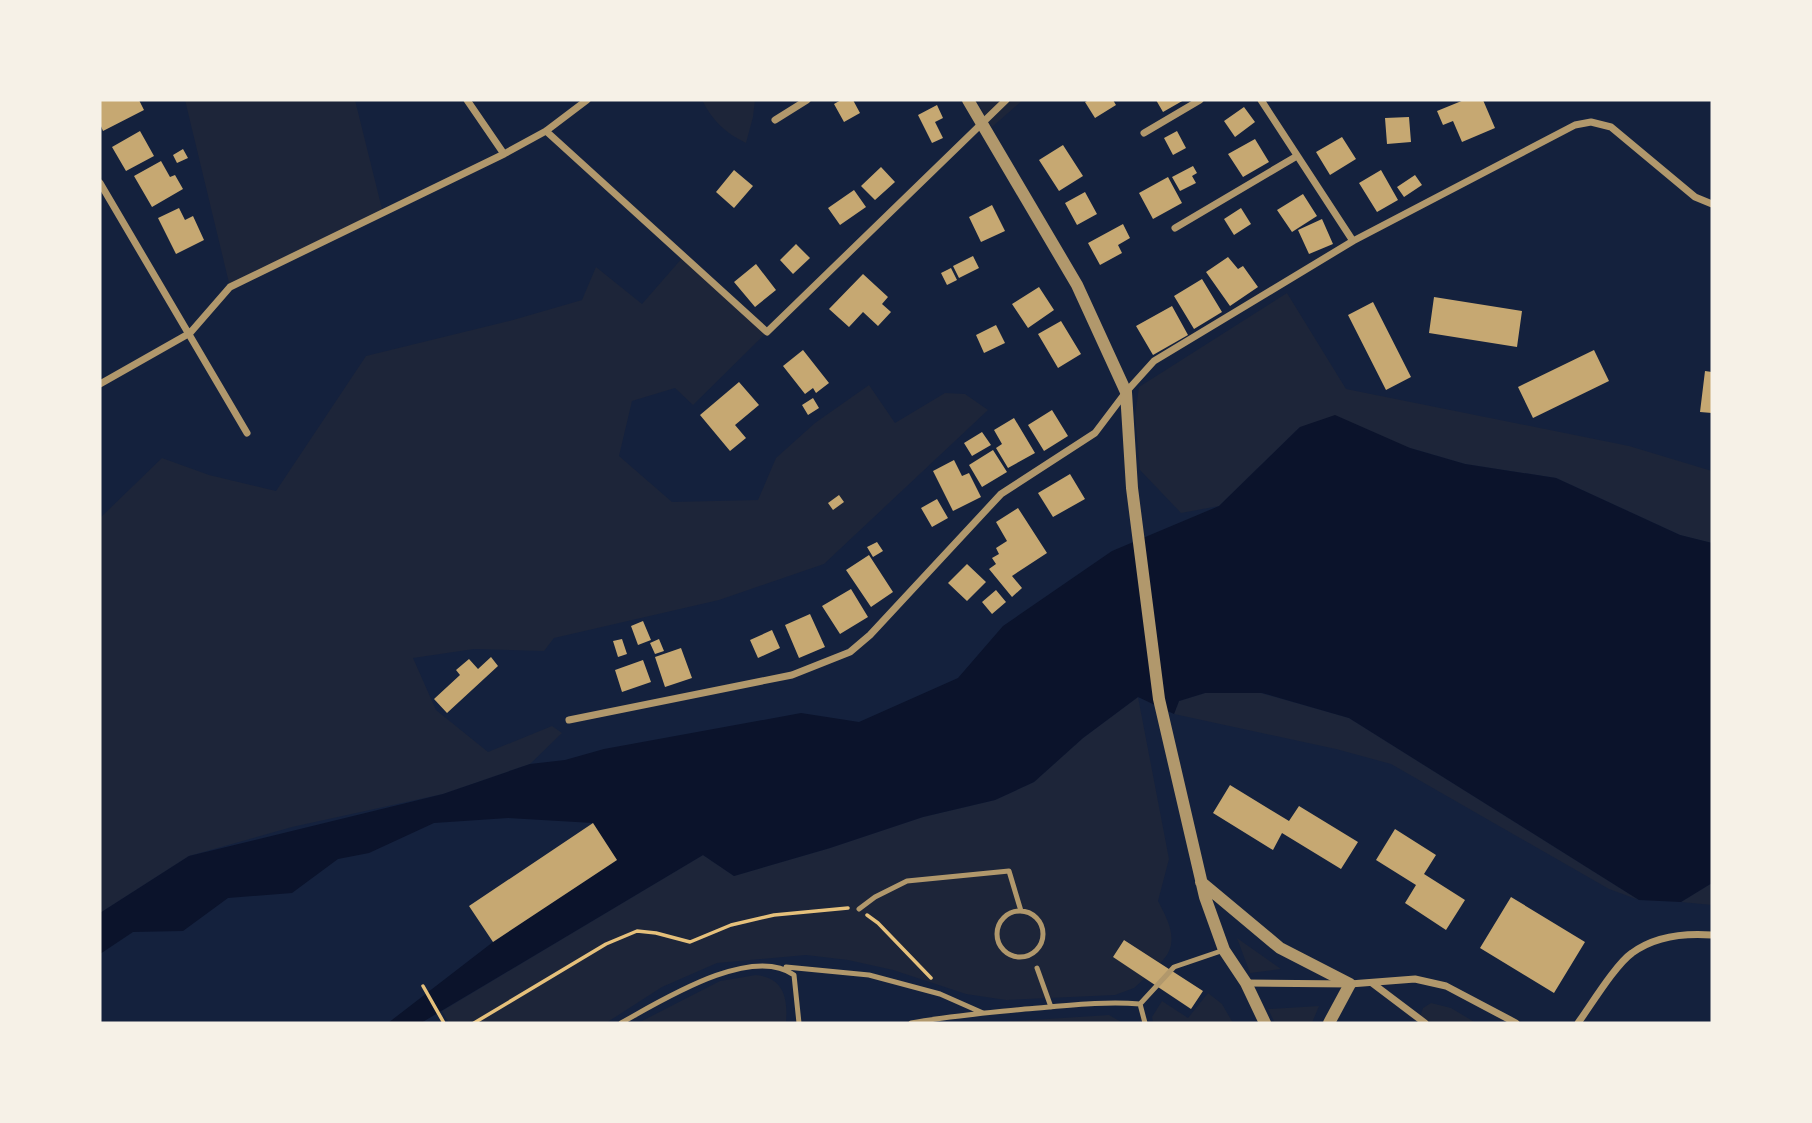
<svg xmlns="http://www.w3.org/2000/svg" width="1812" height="1123" viewBox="0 0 1812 1123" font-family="'Alegreya Sans',sans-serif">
<rect width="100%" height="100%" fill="#14213d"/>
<path fill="#1d2539" d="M185,100h170l28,113 -153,74z
M702,100h53l-2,17 -7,26c-21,-10 -34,-23 -44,-43z
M976,100h47l-31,27z
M683,257l84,75 -74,73 -18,-17 -43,13 -13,55 53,46 86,-2 18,-42 39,-35 54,-38 26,38 50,-30 20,1 23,16 -164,154 -105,36 -165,38 -10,13 -70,-2 -61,9 23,52 52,42 64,-26 10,7 -32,31 -87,30 -151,33 -103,29 -89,57v-395l62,-60 47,17 67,16 90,-135 147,-36 69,-20 14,-33 46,37z
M1287,293l59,96 283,57 83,25v72l-32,-8 -124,-57 -91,-14 -55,-16 -110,-21 -81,79 -38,7 -41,-43 -5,-54 4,-29z
M1205,693h56l88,25 290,182 -30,-11 -218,-125 -55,-15 -162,-35 5,-13z
M1138,697l31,162 -11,42c11,21 23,43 2,62l-36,-23 -11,17 32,21 -11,10 -19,7 -109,5 -40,-6 -73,-24 -45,-10 -42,-5 -89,8 -55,24 -56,36h-157l-7,-12 261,-156 31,21 96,-28 93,-31 72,-17 39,-18 49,-44z
M1712,883v22l-31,-3z
M1237,938l44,31 -31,4z
M756,975c28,3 32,23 30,48h-148l82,-42z
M1208,993l14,11 11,19h-80l-1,-6 10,-16 26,17z
M1431,1003l20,5 25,15h-47l-9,-6 3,-9z
M1319,1006l-7,17h-37l-7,-14z
M1109,1015l14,8h-136z"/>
<path fill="#0b132b" d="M1335,415l75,33 55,16 91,14 124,57 32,8v340l-31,19 -42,-2 -290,-182 -87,-25h-57l-26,8 -5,13 -36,-17 -55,41 -49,44 -39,18 -72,17 -93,31 -96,28 -31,-21 -282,168h-33l105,-81 124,-82 -24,-37 -85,-5 -74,5 -65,30 -31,6 -46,34 -64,5 -45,33 -50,1 -33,22v-41l89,-57 254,-62 87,-30 35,-4 39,-11 197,-36 58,9 99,-44 45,-52 109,-75 107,-45 81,-79z"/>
<path fill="#c6a872" d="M103,100h36l5,10 -41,21 -3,-7v-23z
M841,100h12l7,13 -16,9 -10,-18z
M1089,100h24l3,5 -21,13 -10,-16z
M1156,100h28l-21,12z
M1464,100h19l12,28 -33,14 -9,-21 -10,4 -6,-14z
M937,105l6,13 -8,4 8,16 -11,5 -14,-28z
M1244,107l11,15 -20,15 -11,-16z
M1409,117l2,25 -24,2 -2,-26z
M140,131l14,25 -28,15 -14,-24z
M1177,131l9,17 -13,7 -9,-17z
M1342,137l14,22 -26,16 -14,-23z
M1255,139l14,23 -26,15 -15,-23z
M1063,145l20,31 -24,15 -20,-31z
M183,149l5,9 -11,5 -4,-8z
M161,161l9,16 5,-2 8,14 -31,18 -18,-31z
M1193,166l4,7 -5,3 4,7 -16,8 -8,-14z
M881,167l14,15 -20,18 -14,-14z
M734,170l19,16 -19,22 -18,-16z
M1381,170l17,30 -21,12 -18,-29z
M1415,175l7,10 -18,12 -7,-10z
M1168,177l14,26 -29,16 -14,-26z
M854,190l12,17 -26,18 -12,-17z
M1085,192l12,22 -20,11 -12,-22z
M1303,194l14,22 -25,16 -15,-22z
M992,205l13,26 -24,11 -12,-25z
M179,208l6,12 8,-4 11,24 -28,14 -18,-36z
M1241,208l10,16 -17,11 -10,-16z
M1322,219l11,25 -24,10 -11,-24z
M1123,224l7,14 -12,7 4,8 -22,12 -12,-22z
M796,244l14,14 -17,16 -13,-14z
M973,256l6,12 -20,10 -6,-12z
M1228,257l10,12 5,-3 15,21 -28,19 -24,-34z
M756,264l20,26 -21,17 -21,-25z
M951,268l6,12 -10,5 -6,-12z
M863,274l25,23 -6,7 9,8 -13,14 -15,-14 -14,15 -20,-18z
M1202,279l20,33 -28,17 -20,-33z
M1039,287l15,23 -26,18 -16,-24z
M1434,297l88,14 -5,36 -88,-14z
M1373,302l38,75 -25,13 -38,-75z
M1172,306l16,29 -35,20 -17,-29z
M1061,321l20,33 -23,14 -20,-34z
M996,325l9,18 -21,10 -8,-18z
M803,350l26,33 -13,10 -3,-5 -8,6 -22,-28z
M1594,350l15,31 -76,37 -15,-31z
M1705,371l7,1v41l-12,-1z
M739,382l20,23 -24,20 11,13 -16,13 -30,-36z
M813,398l6,10 -11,7 -6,-10z
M1052,410l16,26 -24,15 -16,-26z
M1014,418l21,35 -27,15 -12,-20 6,-4 -8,-14z
M982,432l9,13 -19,11 -8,-13z
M993,450l14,22 -25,15 -13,-22z
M954,460l8,16 7,-3 12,24 -28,14 -20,-40z
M1070,474l15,25 -32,18 -15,-24z
M839,495l5,7 -11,8 -5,-7z
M937,499l11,19 -16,9 -11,-19z
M1018,508l29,45 -35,23 10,12 -10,9 -23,-28 7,-5 -4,-6 7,-4 -3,-6 11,-7 -11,-19z
M877,542l6,9 -10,6 -6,-10z
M869,555l24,37 -22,15 -25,-37z
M967,564l19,18 -19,19 -19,-18z
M851,589l17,28 -28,17 -18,-28z
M996,590l10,12 -14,12 -10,-12z
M810,614l15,33 -26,11 -14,-33z
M643,621l8,19 -13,5 -7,-19z
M772,630l8,18 -22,10 -8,-18z
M622,639l5,15 -9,3 -5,-16z
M659,639l5,12 -9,3 -5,-11z
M681,648l11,30 -27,9 -10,-30z
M491,657l7,9 -51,47 -13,-14 26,-24 -4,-5 13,-11 9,10z
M643,660l8,22 -29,10 -7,-22z
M1230,785l59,36 10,-15 59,36 -17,27 -59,-36 -9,17 -60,-37z
M593,823l24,37 -124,82 -24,-36z
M1395,829l41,26 -12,19 41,26 -19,30 -41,-27 11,-18 -40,-25z
M1511,897l74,45 -31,51 -74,-45z
M1124,940l79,51 -12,18 -78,-52z"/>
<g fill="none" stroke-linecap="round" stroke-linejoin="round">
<path stroke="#e5c07b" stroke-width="3.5" d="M867,915l11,8 53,55
M423,986l21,37
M474,1023l132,-79 31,-13 19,2 34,9 41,-17 43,-10 74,-7"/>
<path stroke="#b1986c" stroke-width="5" d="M859,909l16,-12 32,-16 102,-10 12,40
M997 934a23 23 0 1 1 46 0a23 23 0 1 1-46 0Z
M786,967l83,8 71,19 43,19
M1037,968l14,39
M1140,1004l5,19
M621,1023c40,-22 130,-79 173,-48l5,48
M911,1023c38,-7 76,-10 114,-14 39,-3 77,-8 115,-5l34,-37 50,-17"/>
<path stroke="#b1986c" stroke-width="7" d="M467,100l37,54
M1261,100l92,141
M775,120l32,-20
M546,131l221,201 239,-232
M1144,133l56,-33
M100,183l147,250
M1175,228l122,-72
M100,384l90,-51 40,-46 274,-133 42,-23 41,-31
M569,720l223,-45 58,-23 20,-17 131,-141 94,-61 31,-41 28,-31 199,-120 222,-116 16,-3 20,5 84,70 17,7
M1246,983l104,1 65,-5 31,7 70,37
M1372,983l53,40
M1578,1023c13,-18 38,-59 54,-70 23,-17 53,-20 80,-18"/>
<path stroke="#b1986c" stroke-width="12" d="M968,100l109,185 49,107 6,96 27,211 46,198 19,53 22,33 19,40
M1201,882l79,66 70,36 -21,39"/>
</g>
<rect width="1812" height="1123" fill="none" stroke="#f6f1e7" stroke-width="203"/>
</svg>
